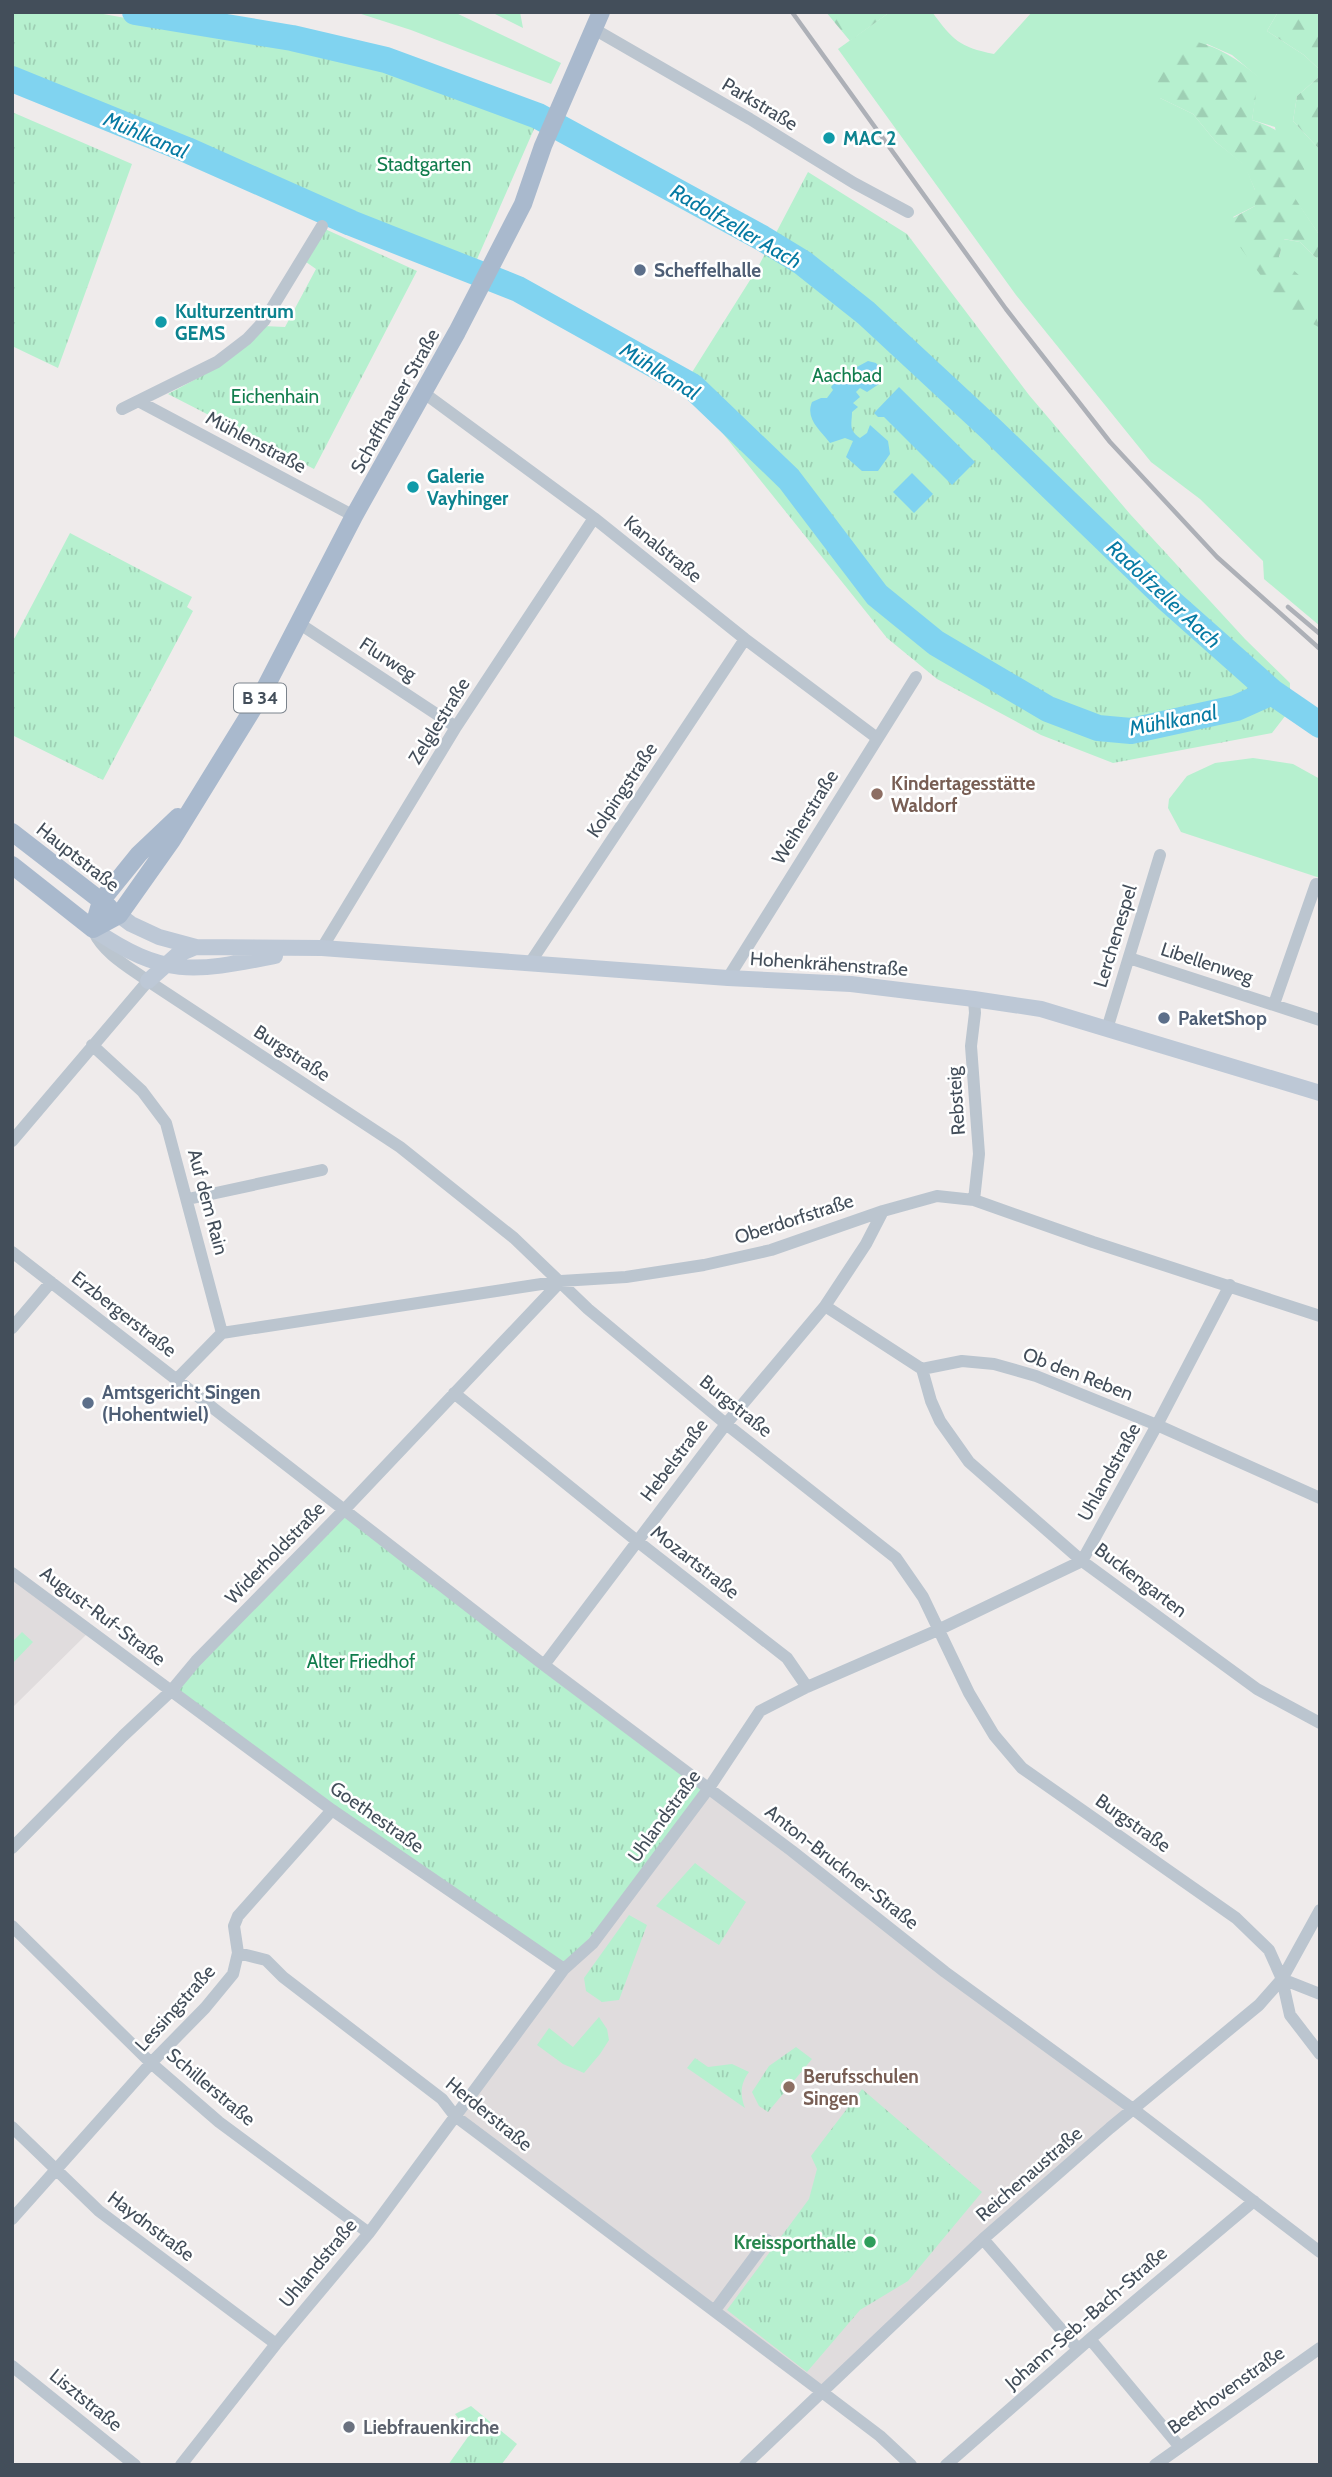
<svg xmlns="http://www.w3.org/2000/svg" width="1332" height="2477" viewBox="0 0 1332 2477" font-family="Cabin,sans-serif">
<defs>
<pattern id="forest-firs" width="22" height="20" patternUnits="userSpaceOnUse" patternTransform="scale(1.75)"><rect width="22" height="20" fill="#b6f0cf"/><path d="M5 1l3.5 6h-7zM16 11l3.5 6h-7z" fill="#9ecfb4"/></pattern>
<pattern id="park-tufts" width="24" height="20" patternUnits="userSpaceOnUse" patternTransform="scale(1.75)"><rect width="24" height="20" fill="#b6f0cf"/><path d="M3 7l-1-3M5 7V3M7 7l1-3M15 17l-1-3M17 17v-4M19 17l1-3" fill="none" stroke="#9ecfb4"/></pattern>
</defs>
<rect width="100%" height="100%" fill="#efebeb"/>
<path fill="#e0dcdd" d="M12,1573l79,57 -79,78z
M709,1788l424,321 -311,283 -367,-276z"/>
<path fill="#b6f0cf" d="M355,12h99l107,51 -10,21 -140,-54z
M491,12h29l3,16z
M890,12h42c21,28 27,35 62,42l38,-42h246l-11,19 37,24 16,15v6l-23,20 -4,25 27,29v86l-36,-53 -9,-56 -23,-7 6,-43 -26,-22 -25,-11 -47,54 33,16 23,28 29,23 10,25v16l-22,11 68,60 -22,-19 4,-19 17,3 20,20v364l-56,-47 -1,-18 -63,-62 -49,-37 -135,-167 -178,-246z
M1253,758l40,6 27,15v99l-139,-46 -13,-24 1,-9 18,-23 28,-13z
M22,1632l11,10 -21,22v-22z
M599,2017l8,12 2,11 -9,14 -16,19 -21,-9 -26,-19 12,-17 24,19z"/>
<path fill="url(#forest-firs)" d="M826,12h64l-40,29z
M1278,12h42v58l-16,-15 -37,-24z
M1181,38c37,8 49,16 78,39l-7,43c35,12 44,22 55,57l-22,6 35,53v26l-20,-20 -16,-3 -5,18 22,20 19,51 -36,-21 -55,-75 4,-14 22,-12v-16l-11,-25 -28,-23 -23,-28 -33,-16 -10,-22 22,-15z
M1320,76v74l-27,-29 4,-25z"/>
<path fill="url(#park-tufts)" d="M12,12h80l90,16 57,14 147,22 152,56 -67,153 -284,-125 -175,-71z
M12,112l120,52 -74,204 -46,-22z
M808,172l99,62 122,161 101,119 115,125 45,44 -1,28 -17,22 -159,30 -72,-28 -104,-56 -50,-41 -203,-253 73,-116z
M325,229l92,42 -103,198 -146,-75 52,-28 44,-40 21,1 31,-58 -10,-7z
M70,533l122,64 -5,10 6,4 -90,169 -91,-45v-92z
M344,1510l365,278 -40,53 -105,128 -393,-278z
M695,1863l51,39 -27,43 -63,-39z
M629,1915l18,10 -28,75 -17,2 -16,-11 -2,-13z
M796,2047l16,12 -44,53 -9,-6 -7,-14 17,-26z
M695,2058l13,9 24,-3 17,8c-9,12 -9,23 -4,36l-58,-40z
M862,2089l120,103 -74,89 -48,29 -53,62 -80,-62 82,-111 8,-30 -6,-13z
M471,2406l46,38 -16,21h-53l22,-31 -15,-20z"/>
<path fill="#80d3f0" d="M868,361l8,2 7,9 -1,10 -15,10 -7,-4 -4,4 4,5 -7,6 5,4 -6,5c0,12 -4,18 8,26l7,-5 3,-8 18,16 2,13 -12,17h-16l-16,-14 7,-16 -8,-3 -15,5c-10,-13 -25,-24 -18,-41l9,-4h6l6,-8 -2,-3 8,-10 2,1 7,-6 6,3 1,-7z
M899,387l76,75 -23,23 -68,-68h-6l-4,-4z
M912,473l21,21 -19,19 -21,-21z"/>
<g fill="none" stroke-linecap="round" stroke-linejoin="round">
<path stroke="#80d3f0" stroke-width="26" d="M135,12l157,26 94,22 152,56 224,122 41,25 63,50 126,117 173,167 107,95 48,33
M12,79l175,71 164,73 167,66 174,97 97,93 88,116 59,48 112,66 50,19 33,3 105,-23 36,-16"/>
<path stroke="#bbc5cf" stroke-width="12" d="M594,29l156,90 104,64 54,29
M424,393l170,125 151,121 132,99
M140,402l214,114
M122,409l95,-47 30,-23 17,-18 58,-95
M300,624l156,103
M94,932c9,21 36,36 54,49l252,166 114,91 74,71 138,115 170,134 27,39 46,96 25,42 28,33 214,150 33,32 13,29 8,36 30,39
M322,948l134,-221 138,-209
M1129,958l191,62
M530,963l215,-324
M728,978l188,-301
M974,999l1,14 -4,33 8,108 -5,46
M1274,1004l42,-120
M1107,1029l53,-174
M92,1045l50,46 24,32 56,210 -45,46
M12,1141l136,-160
M188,1199l134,-29
M12,1252l532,413 248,186 153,121 188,137 187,143
M825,1306l97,63 40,-8 32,3 42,12 121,49 163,73
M12,1328l39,-46
M222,1333l339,-52 65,-4 78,-12 67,-15 112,-39 54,-15 37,4 119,42 227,74
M922,1369l9,32 9,20 29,41 113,99 175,128 63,34
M454,1393l183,148 150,117 20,29
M12,1573l320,237 232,159
M544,1665l182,-241 99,-118 41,-62 17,-33
M12,1848l111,-112 48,-45 25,-30 148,-151 217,-229
M12,1926l139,137 68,59 150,111
M238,1953l28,7 17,17 159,122 13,17 367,276 58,44 31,29
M1282,1979l38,15
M12,2127l87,84 177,133
M12,2219l139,-156 54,-55 28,-34 5,-21 -4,-27 4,-10 94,-106
M983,2239l95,110
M715,2310l52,-70
M1090,2339l89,107
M12,2366l123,99
M181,2465l95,-121 93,-111 195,-264 29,-26 116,-155 51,-77 47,-24 131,-57 144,-69 75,-136 73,-140
M745,2465l238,-226 127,-111 149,-123 23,-26 38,-69
M946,2465l144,-126 164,-138
M1155,2465l165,-117"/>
<path stroke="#bdc8d6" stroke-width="16" d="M119,915l12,9 28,13 37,10 126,1 406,30 123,6 123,15 67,10 279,84
M93,929c72,49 100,43 182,27
M148,981l29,-26 19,-8"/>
<path stroke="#a9b9cd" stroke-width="18" d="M12,832l97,75
M12,865l81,64
M93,929l26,-14 53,-75 90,-146 92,-178 103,-184 66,-128 20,-58 58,-134
M93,929l8,-28 38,-47 39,-37"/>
<path stroke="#adb0b7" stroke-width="4.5" d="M792,12l214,297 104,133 107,115 103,92
M1288,607l32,27"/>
</g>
<g fill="#0f9aa8" stroke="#fff" stroke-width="2.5">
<circle cx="829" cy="138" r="7"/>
<circle cx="161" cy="322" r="7"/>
<circle cx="413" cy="487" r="7"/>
</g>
<g fill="#5c6f8a" stroke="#fff" stroke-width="2.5">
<circle cx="640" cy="270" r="7"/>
<circle cx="1164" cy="1018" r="7"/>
<circle cx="88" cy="1403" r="7"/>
</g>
<g fill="#8d6e63" stroke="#fff" stroke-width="2.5">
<circle cx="877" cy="794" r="7"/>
<circle cx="789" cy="2087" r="7"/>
</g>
<circle fill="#2e9e5b" stroke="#fff" stroke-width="2.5" cx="870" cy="2242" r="7"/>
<circle fill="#6b7280" stroke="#fff" stroke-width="2.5" cx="349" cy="2427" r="7"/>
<g text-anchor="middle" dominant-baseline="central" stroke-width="5" stroke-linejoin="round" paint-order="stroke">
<rect fill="#fff" stroke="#7b838c" stroke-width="2" x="234" y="683.5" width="52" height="29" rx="5"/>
<g font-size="18" font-weight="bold" fill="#434e5a">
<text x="260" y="698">B 34</text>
</g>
<g font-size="19" fill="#434e5a" stroke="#fff">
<text transform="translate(760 104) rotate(31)">Parkstraße</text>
<text transform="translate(395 401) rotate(-61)">Schaffhauser Straße</text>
<text transform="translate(256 442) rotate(28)">Mühlenstraße</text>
<text transform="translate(663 549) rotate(39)">Kanalstraße</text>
<text transform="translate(388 659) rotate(33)">Flurweg</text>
<text transform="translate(439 721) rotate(-58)">Zelglestraße</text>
<text transform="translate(622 790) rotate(-56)">Kolpingstraße</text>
<text transform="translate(805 817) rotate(-58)">Weiherstraße</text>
<text transform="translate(78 857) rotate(38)">Hauptstraße</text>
<text transform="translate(1115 936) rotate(-73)">Lerchenespel</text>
<text transform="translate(1207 963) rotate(18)">Libellenweg</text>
<text transform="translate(829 964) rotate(4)">Hohenkrähenstraße</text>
<text transform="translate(292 1053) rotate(33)">Burgstraße</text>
<text transform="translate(956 1101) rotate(-94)">Rebsteig</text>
<text transform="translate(208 1202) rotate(75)">Auf dem Rain</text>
<text transform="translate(794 1219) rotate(-18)">Oberdorfstraße</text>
<text transform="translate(124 1314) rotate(38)">Erzbergerstraße</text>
<text transform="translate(1078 1374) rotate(21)">Ob den Reben</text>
<text transform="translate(736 1406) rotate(39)">Burgstraße</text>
<text transform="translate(674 1460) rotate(-53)">Hebelstraße</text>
<text transform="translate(1109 1472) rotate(-61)">Uhlandstraße</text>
<text transform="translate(275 1553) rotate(-46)">Widerholdstraße</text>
<text transform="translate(695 1562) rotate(38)">Mozartstraße</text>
<text transform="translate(1141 1580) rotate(37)">Buckengarten</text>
<text transform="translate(103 1616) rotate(37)">August-Ruf-Straße</text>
<text transform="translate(664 1816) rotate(-54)">Uhlandstraße</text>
<text transform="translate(377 1817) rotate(35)">Goethestraße</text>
<text transform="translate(1133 1823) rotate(35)">Burgstraße</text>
<text transform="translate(842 1867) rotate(38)">Anton-Bruckner-Straße</text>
<text transform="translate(175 2008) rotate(-48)">Lessingstraße</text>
<text transform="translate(211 2087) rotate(40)">Schillerstraße</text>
<text transform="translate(489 2114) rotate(39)">Herderstraße</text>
<text transform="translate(1029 2174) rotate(-41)">Reichenaustraße</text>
<text transform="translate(151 2226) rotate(37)">Haydnstraße</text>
<text transform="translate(318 2263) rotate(-50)">Uhlandstraße</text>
<text transform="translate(1086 2318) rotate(-41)">Johann-Seb.-Bach-Straße</text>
<text transform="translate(1226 2390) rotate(-35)">Beethovenstraße</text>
<text transform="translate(86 2400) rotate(39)">Lisztstraße</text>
</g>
<g font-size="19" font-weight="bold" fill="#0d838f" stroke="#fff" text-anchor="start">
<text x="843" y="138">MAC 2</text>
<text x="175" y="311">Kulturzentrum<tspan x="175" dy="22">GEMS</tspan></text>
<text x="427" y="476">Galerie<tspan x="427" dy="22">Vayhinger</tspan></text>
</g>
<g font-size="19" fill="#117d4d" stroke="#fff">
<text x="424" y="164">Stadtgarten</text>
<text x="847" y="375">Aachbad</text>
<text x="275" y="396">Eichenhain</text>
<text x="361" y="1661">Alter Friedhof</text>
</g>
<g font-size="19" font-weight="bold" fill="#4e5e75" stroke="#fff" text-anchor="start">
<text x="654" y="270">Scheffelhalle</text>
<text x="1178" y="1018">PaketShop</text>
<text x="102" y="1392">Amtsgericht Singen<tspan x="102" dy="22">(Hohentwiel)</tspan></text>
</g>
<g font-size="19" font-weight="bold" fill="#785e54" stroke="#fff" text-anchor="start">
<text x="891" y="783">Kindertagesstätte<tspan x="891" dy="22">Waldorf</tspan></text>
<text x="803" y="2076">Berufsschulen<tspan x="803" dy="22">Singen</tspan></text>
</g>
<g font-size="19" font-weight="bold" fill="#27864d" stroke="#fff" text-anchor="end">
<text x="856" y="2242">Kreissporthalle</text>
</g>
<g font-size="19" font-weight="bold" fill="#5b616d" stroke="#fff" text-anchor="start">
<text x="363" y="2427">Liebfrauenkirche</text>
</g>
<g font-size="21" font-style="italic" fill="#067aa3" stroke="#fff">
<text transform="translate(146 135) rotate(23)">Mühlkanal</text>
<text transform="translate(736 226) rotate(30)">Radolfzeller Aach</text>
<text transform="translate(660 371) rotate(32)">Mühlkanal</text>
<text transform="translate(1164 594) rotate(43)">Radolfzeller Aach</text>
<text transform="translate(1173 720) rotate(-11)">Mühlkanal</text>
</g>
</g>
<rect width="1332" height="2477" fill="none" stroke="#434e5a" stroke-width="28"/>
</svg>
